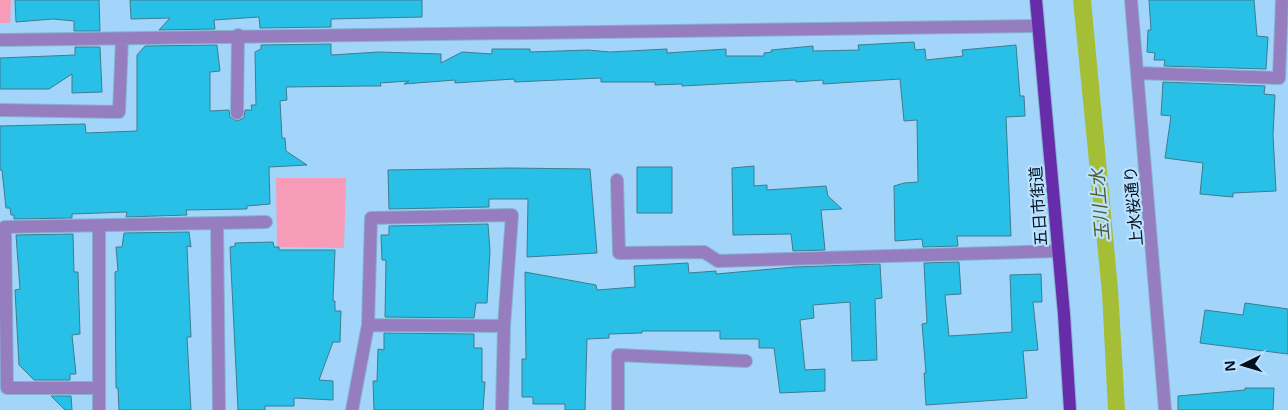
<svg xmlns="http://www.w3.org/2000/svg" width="1288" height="410" viewBox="0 0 1288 410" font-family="'Open Sans','Noto Sans JP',sans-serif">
<rect width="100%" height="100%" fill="#a3d5fa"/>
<path fill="#f69cb8" d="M0,0h11l-1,23h-10z
M276,178h70l-2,70 -67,-1z"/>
<path fill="#a4bf35" d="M1073,0h18l27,289 7,121h-17l-6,-117z"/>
<path fill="#28c0e6" stroke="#3c7d90" d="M15,0h84l1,31h-26v-10l-21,-2 -37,3z
M130,0h292v17l-91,2v8l-71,1 -1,-11 -45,3 1,9 -56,1 11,-12 -39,1z
M1149,0h105l3,36 11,1 -2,32 -102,-3 1,-6h-11l1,-7 -8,-1 1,-22h3z
M914,42l1,8 10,-1 1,11 37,-4 -1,-6 54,-5 4,51h4l1,20 -19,1 5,119h-54l1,10 -35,1 -1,-8 -27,2 -1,-55 10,-3 14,-1 -1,-62 -13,1 -4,-42 -77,5v-4l-27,2v-2l-114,6v-2l-27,1v-3h-54v-4l-86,4 -1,-3 -59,4v-3l-51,4 5,-3 -29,2 1,3h-12l-83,1 1,13 -7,1 2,37h3l1,13 21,14 -38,2 1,37 -23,2v3l-61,1 1,5 -61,2 1,-5 -55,2v4l-58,1v-4h-3l-1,-7h-4l-4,-38h-2v-44l85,-2 1,9 51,-2v-76l8,-9 72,-1 3,26 -10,1v39l19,-1 1,7 7,4 7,-3 1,-8h7l-1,-5h5l-1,-53 6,-3v-4l70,-1v11l48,-3 62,2v9l21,-11 30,2v-5h38v3l58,-2 22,2 57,-3v4l59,-4v7h38v-3l8,-1 -1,-2 42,-4v5l46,-1 -1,-5z
M75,47h25l2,45 -30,1v-19l-23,15h-49v-31l75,-3z
M1163,82l102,4 -1,8 11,1 -2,40 3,56 -43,2v4l-33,-3 3,-31 -38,-5 6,-42 -10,-1z
M754,166v20l13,-1v5l59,-4 2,10 14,13 -21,1 4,40 -32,1 -2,-17 -58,1 -1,-67z
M637,167h35v46h-35z
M510,168l80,1 7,84 -70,4 1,-58h-39v8l-100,2 -1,-39z
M488,224l2,27 -3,52h-11l-2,15 -89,-1 1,-57h-4l-1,-25h8v-9z
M189,232l2,15 -4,-1 4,91h-4l4,73h-72l-1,-22h-2l-1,-116 3,-1 -2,-24h6l2,-14z
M73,234l1,38h4l2,62 -8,1 4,39h-6v6h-36l-15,-15 -4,-75 5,-1 -4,-54z
M273,242l1,5h5v3h56l-2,51h2v10h6l-1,31h-7l-14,38 14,1v19l-39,-2v8h-29v4h-27l-8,-163 5,-1v-3z
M959,262l2,32 -16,1 4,41 63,-4 -2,-57 31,-1 1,28h-9l5,48 -15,1 4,47 -101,7 -2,-32h2l-4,-49 5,-1 -3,-60z
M688,263l1,10 27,-2v3l78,-7 86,-3 2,34 -7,1 2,61 -25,1 -2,-59 -37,3 1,13 -14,2 5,50 20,-1v22l-45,2 -6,-45h-15v-9h-39v-8h-78v2l-33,1v4l-22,1 -2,71h-20v-6h-32v-7h-11v-38h4l-1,-87 71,13 1,5 38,-3 -1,-21z
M1245,303l43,6v45l-88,-11 5,-33 38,5z
M384,333l90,1v14h8v34h3l-2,28h-109l-1,-29h4l1,-32 6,1z
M1245,388h29l-1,22h-95v-14l67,-6z
M51,396h20l1,14h-7z"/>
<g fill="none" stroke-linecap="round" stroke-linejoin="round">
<defs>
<path id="minor" d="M1131,0l34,410
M0,40l1038,-14
M1138,73l141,5 3,-78
M0,110l119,2 3,-73
M237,113l1,-78
M617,180l2,73 85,-1 14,9 339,-10
M217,224l2,186
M99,227v183
M368,325l136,1
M99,388h-92l-2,-161 261,-5
M352,410l16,-85 3,-107 141,-3 -8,111 -2,84
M618,410v-55l128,6"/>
<path id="major" d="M1036,0l28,314 6,96"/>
</defs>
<use href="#minor" stroke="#86b2d2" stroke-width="14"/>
<use href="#major" stroke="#86b2d2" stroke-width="14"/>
<use href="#minor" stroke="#957dbf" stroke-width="12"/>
<use href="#major" stroke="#672caa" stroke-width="12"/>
</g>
<g text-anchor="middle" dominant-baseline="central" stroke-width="4.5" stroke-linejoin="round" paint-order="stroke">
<g font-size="16" fill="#00101c" stroke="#bae1ff">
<text transform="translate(1038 206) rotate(-94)">五日市街道</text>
<text transform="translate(1133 206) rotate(-95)">上水桜通り</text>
</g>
<g font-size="18" font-style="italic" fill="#515c28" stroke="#bae1ff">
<text transform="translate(1099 205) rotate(-95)">玉川上水</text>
</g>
</g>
<g transform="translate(1243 365) rotate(265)" stroke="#bae1ff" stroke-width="4" paint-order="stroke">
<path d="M0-4L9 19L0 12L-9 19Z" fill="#00101c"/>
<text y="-8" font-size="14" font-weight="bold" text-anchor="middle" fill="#00101c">N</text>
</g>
</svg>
